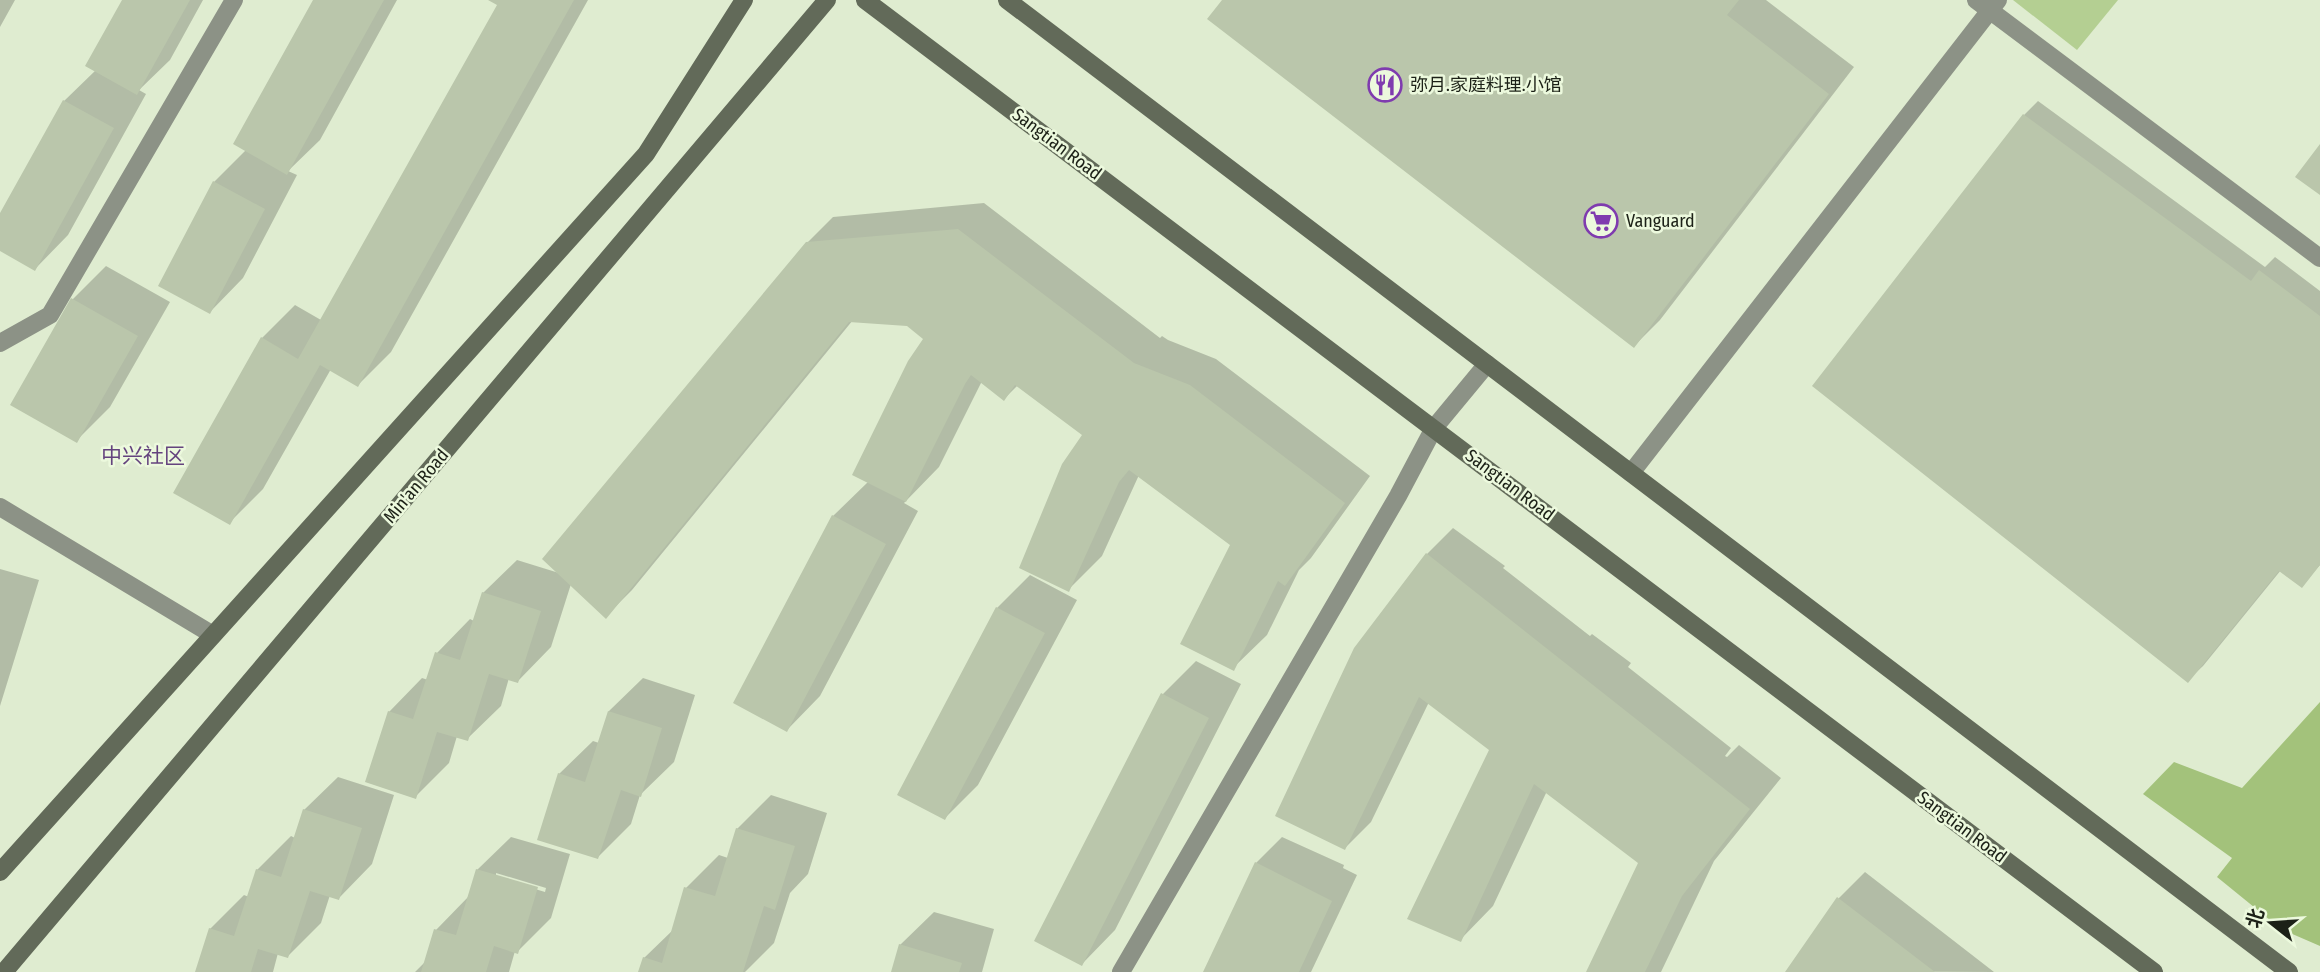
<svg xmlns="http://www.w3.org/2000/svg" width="2320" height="972" viewBox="0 0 2320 972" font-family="'Fira Sans Condensed','Noto Sans SC',sans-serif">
<rect width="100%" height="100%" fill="#dfecd0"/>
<path fill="#b4cf92" d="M2013,0h105l-41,50z"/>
<path fill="#a3c27b" d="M2320,702v244l-39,-17 -64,-52 15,-19 -89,-64 31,-32 68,26z"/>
<path fill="#0003" fill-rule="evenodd" d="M0,0h15l-15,27z
M124,0h79l-33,60 -31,30 7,4 -78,141 -33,34 -35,-20v-32l64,-116 32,-31z
M315,0h82l-77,140 -32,31 9,4 -54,103 -33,34 4,-130 32,-32z
M492,0h96l-197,352 -33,33 -27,-16 -68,120 -33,33 32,-184 33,-33 26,15 178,-316z
M1224,0h542l88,67 -194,253 -26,26z
M2038,101l227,166 10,-10 45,34v274l-19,21 -20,-16 -78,96 -15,14 -164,-565z
M984,203l176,135 2,-2 6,4 48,19 154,117 -59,82 -12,12 -32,65 -34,33 -1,-124 -93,-69 -37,81 -33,33 16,-154 -67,-50 -14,14 -22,-18 -43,86 -35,36 14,8 -98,185 -33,34 46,-214 36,-35 57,-143 -18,-14 -55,-4 -221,270 -26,26 -35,-32 -20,63 -33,34 -9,-3 -8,28 -34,33 -10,-3 -8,27 -34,34 -26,-85 33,-34 6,2 9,-27 33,-34 4,2 9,-28 34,-33 42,13 248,-330 26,-26z
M106,266l64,36 -60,105 -33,33 -4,-141z
M1453,528l52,38 -2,2 87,68 2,-2 39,29 -3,4 103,81 -6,8 2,1 12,-12 42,33 -67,83 -53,111h-73l53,-109 -94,-72 -54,115 -33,34 32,-190 -63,-48 -58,120 -26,26 82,-294z
M0,569l39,11 -39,126z
M1030,575l47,25 -99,185 -33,33 52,-210z
M1196,661l45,23 -126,246 -33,34 81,-270z
M643,678l52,17 -21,67 -34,33 -9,29 -33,33 -39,-83 34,-33 6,2 10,-32z
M338,777l56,18 -22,69 -33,34 -9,-3 -9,28 -33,33 -10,-3 -5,19h-76l13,-43 34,-34 5,2 8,-27 34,-34 4,2 9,-28z
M771,795l56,18 -19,61 -18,19 -16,50 -29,29h-105l4,-14 30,-29 12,-41 33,-33 9,3 9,-29z
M511,837l59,17 -19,64 -34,34 -2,-1 -6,21h-94l11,-11 10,-31 34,-35 7,-25zM496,873l50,15 -1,4 -49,-15z
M1282,837l62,28 -1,3 14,7 -46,97h-107l52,-109z
M1865,872l129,100 -207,-1 52,-73z
M934,912l60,17 -12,43h-89l7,-27z"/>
<path fill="#bac6ab" d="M122,0h68l-53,95 -52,-29z
M313,0h71l-97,175 -54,-31z
M488,0h86l-216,387 -38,-22 -90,160 -57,-32 88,-156 37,22 199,-354z
M1222,0h517l-12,15 102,79 -195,254 -427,-329z
M63,100l51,28 -79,143 -35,-20v-38z
M2023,114l228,167 8,-11 61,46v249l-18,23 -23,-17 -91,112 -376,-297z
M2320,144v51l-25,-18z
M213,181l52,28 -55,105 -52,-28z
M958,229l176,134 56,22 155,118 -60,83 -7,-5 -44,90 -54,-27 50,-99 -101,-75 -10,12 -50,110 -50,-24 43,-104 20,-29 -67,-50 -11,16 -33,-26 -6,9 -59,118 -54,-27 56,-114 15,-22 -16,-13 -58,-4 -243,297 -64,-60 264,-317z
M71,298l67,38 -61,107 -67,-38z
M832,515l54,29 -99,188 -54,-29z
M1426,553l324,256 -68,87 -37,76h-59l52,-109 -104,-79 -73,158 -54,-23 82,-169 -70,-53 -74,153 -70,-34 79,-168z
M482,592l59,19 -23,72 -29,-9 -21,67 -31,-9 -21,67 -51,-17 23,-71 25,8 22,-67 25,8z
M996,607l49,26 -100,187 -48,-25z
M1161,693l48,25 -127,248 -48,-25z
M608,711l54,17 -21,69 -20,-7 -23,69 -61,-19 21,-67 27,9z
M303,809l59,19 -23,72 -29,-9 -22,67 -30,-9 -7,23h-56l14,-44 25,8 22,-67 25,8z
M736,828l59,18 -20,64 -11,-4 -21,66h-105l5,-15 19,6 22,-76 31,9z
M1255,862l77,39 -33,71h-96z
M476,869l62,18 -20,67 -24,-8 -8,26h-65l13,-43 22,6z
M1837,897l98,75h-150z
M899,944l63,19 -3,9h-68z"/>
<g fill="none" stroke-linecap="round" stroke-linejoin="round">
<path stroke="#8c9286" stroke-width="18" d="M0,343l50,-28 184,-315
M0,507l213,128
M1121,972l277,-476 36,-68 53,-64"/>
<path stroke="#8c9286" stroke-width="18" d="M1976,0l344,258
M1631,473l367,-473"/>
<path stroke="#626a59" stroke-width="18" d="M865,0l1289,972
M1007,0l1282,972
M0,872l646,-718 98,-154
M4,972l823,-972"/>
</g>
<defs>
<symbol id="restaurant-ring" viewBox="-11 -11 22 22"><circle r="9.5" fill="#ecf9dd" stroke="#7f3baf" stroke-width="1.5"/><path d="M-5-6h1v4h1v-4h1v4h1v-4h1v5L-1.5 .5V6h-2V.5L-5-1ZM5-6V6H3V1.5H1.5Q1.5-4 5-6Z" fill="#7f3baf"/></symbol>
<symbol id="supermarket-ring" viewBox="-11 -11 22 22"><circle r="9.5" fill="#ecf9dd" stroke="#7f3baf" stroke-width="1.5"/><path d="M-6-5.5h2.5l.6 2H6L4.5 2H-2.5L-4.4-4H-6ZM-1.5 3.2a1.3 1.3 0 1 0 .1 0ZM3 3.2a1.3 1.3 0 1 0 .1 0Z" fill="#7f3baf"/></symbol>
</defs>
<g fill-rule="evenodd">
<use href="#restaurant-ring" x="1366" y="66" width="38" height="38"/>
<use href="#supermarket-ring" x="1582" y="202" width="38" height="38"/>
</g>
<g text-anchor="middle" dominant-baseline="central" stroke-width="5" stroke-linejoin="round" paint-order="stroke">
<g font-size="18" fill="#1c2117" stroke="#ecf9dd" text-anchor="start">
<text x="1410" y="85">弥月.家庭料理.小馆</text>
<text x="1626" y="221">Vanguard</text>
</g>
<g font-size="18" fill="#1c2117" stroke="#ecf9dd">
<text transform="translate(1057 144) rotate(37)">Sangtian Road</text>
<text transform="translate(1510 485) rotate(37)">Sangtian Road</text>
<text transform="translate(416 486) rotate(-50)">Min'an Road</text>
<text transform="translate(1962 827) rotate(37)">Sangtian Road</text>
</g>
<g font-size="21" fill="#64437e" stroke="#ecf9dd">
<text x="143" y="456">中兴社区</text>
</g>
</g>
<g transform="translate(2271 923) rotate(287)" stroke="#ecf9dd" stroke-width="5" paint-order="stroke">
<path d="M0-5L12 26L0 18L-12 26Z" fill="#1c2117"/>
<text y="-10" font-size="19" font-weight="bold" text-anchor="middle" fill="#1c2117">北</text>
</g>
</svg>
